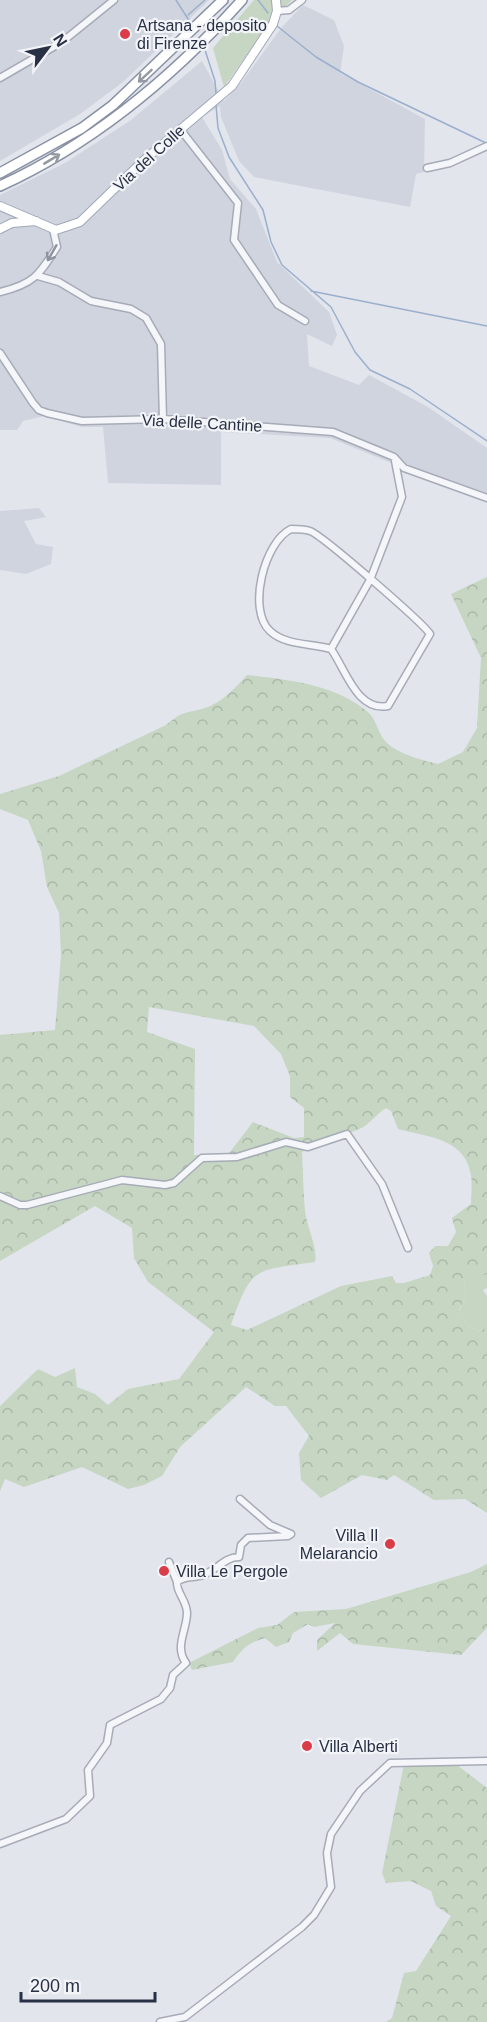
<svg xmlns="http://www.w3.org/2000/svg" width="487" height="2022" viewBox="0 0 487 2022" font-family="Arial,sans-serif">
<defs>
<pattern id="forest-crowns" width="20" height="18" patternUnits="userSpaceOnUse" patternTransform="scale(1.5)"><rect width="20" height="18" fill="#c6d6c2"/><path d="M2 6a3 3 0 1 1 6 0M12 15a3 3 0 1 1 6 0" fill="none" stroke="#aab8a8"/></pattern>
</defs>
<rect width="100%" height="100%" fill="#e2e5ec"/>
<path fill="#d0d4de" d="M0,0h209l-86,82 -43,32 -80,47z
M303,5l31,15 10,26 -4,27 85,46 -1,53 -8,2 -6,33 -156,-30 -15,-16 -18,-44 -1,-11 -18,11 20,33 8,29 26,30 21,53 52,50 8,23 -5,11 -25,-12 2,32 50,19 10,-10 59,32 59,41v54l-157,-64 -109,-6v53l-113,-2 -5,-56h-21l-38,-11 -21,5 -6,9h-17v-235l65,-32 66,-43 71,-59 22,40 17,-18 41,-56z
M39,508l7,9 -22,4 12,23 17,3 -2,17 -25,10 -26,-4v-59z"/>
<path fill="#c6d6c2" d="M254,0h38l-25,26 -43,61 -11,-39z
M481,1274h6v14l-4,2 4,6v32l-9,3 -11,-5 -8,-15 7,-14 -2,-16z"/>
<path fill="url(#forest-crowns)" fill-rule="evenodd" d="M487,577v697l-23,7 2,16 -7,13 8,16 11,5 9,-3v185l-22,-14 -31,1 -40,-25 -7,5 -25,-5 -41,23 -20,-18 -2,-27 10,-17 -23,-30h-11l-29,-19 -66,60 -18,29 -18,9 -16,4 -46,-22 -58,20 -19,-8 -5,12v-85l38,-37 17,8 20,-9 2,19 18,7 13,11 20,-16 51,-10 35,-47 -66,-50 -14,-24 -2,-30 -37,-22 -95,55v-226l55,-5 6,-75 -2,-42 -12,-26 -6,-36 -13,-31 -28,-11v-15l59,-18 107,-51c18,-15 19,-11 39,-17 17,-5 30,-20 42,-33 42,5 87,9 121,37 9,8 10,23 19,31 13,12 35,17 51,21l25,-12 14,-24 4,-70 -30,-64zM149,1007l105,19 27,28 9,22v21l14,11v29l-10,1 -41,-16 -26,34 -33,-1 1,-106 -48,-17zM386,1108l5,3 7,18c26,7 65,9 72,42 3,10 1,23 1,33l-19,14 4,14 -8,14h-13l-6,7 4,13 -3,9 -26,8h-8l-4,-7 -51,10 -94,44 -16,-5c21,-60 23,-54 84,-63 3,-14 -8,-34 -10,-51 -2,-20 -2,-40 -3,-59l20,-12 23,-2c7,-9 14,-7 21,-13 7,-5 12,-12 20,-17z
M487,1564v64l-26,27 -108,-11 -13,-11 -23,18v-11l18,-17 -21,4 -6,-3 -15,9 -4,9 -13,5 -11,-9c-17,5 -22,10 -32,24l-41,8 -3,-7 69,-35 19,-3 17,-13 52,-3 125,-37z
M404,1764l53,1 30,23v234h-101l6,-4 12,-45 12,-2 35,-55 -15,-10 -5,-15 -20,-10 -25,2 -4,-10z"/>
<g fill="none" stroke-linecap="round" stroke-linejoin="round">
<path stroke="#9aafce" stroke-width="1.5" d="M176,0l14,22
M258,0l10,13
M188,15l17,-15
M277,26l39,31 42,25 128,61
M205,50l10,31 1,13
M216,105l2,23 11,29 34,53 8,32 11,23 49,42 24,45 15,18 40,19 77,52
M311,291l176,35"/>
<defs>
<path id="minor" d="M277,11l12,-1 13,-10
M0,78l62,-36 52,-42
M180,129l58,74 -4,37 44,65 27,16
M427,168l23,-5 37,-17
M38,276l21,6 32,19 40,8 15,9 15,26 2,75
M0,292c34,-8 39,-17 57,-45l-4,-18
M0,353l33,50 6,7 8,3 35,8 81,-2 170,13 61,25 10,11 83,30
M291,529c6,0 13,0 19,2 12,4 113,92 120,103l-42,72c-31,6 -42,-36 -57,-57 -20,-6 -45,-3 -61,-18 -23,-21 -6,-89 21,-102z
M331,649l39,-69 32,-83 -7,-36
M0,1196l20,9h7l95,-25 43,5 9,-2 28,-25 35,-1 49,-15 22,5 39,-13 35,50 26,64
M169,1562l8,20
M177,1582c8,-7 19,-3 28,-8 13,-5 20,-17 34,-17l2,-12 7,-7 40,-2 3,-2 -21,-9 -30,-26
M0,1844l66,-25 24,-23 -2,-26 19,-27 3,-18 51,-26 9,-11 3,-13 13,-12c-12,-16 1,-33 1,-50 0,-12 -11,-21 -10,-31
M160,2022l25,-5 117,-90 12,-12 17,-28 -4,-34 4,-19 29,-43 30,-28 97,-2"/>
<path id="major" d="M0,206l56,24 24,-8 63,-61 89,-75 41,-62 4,-13 -1,-11
M0,229l12,-6 24,-2"/>
<path id="highway" d="M0,173l82,-45 31,-23 110,-105
M0,186c94,-43 174,-110 242,-186"/>
</defs>
<use href="#minor" stroke="#a6abb7" stroke-width="9"/>
<use href="#major" stroke="#a0a8b8" stroke-width="10"/>
<use href="#highway" stroke="#8890a4" stroke-width="12"/>
<use href="#minor" stroke="#f5f6f9" stroke-width="6"/>
<use href="#major" stroke="#fff" stroke-width="8"/>
<use href="#highway" stroke="#fff" stroke-width="9"/>
</g>
<defs><path id="oneway-shaft" d="M-6 0H5M1.5-3L5.5 0L1.5 3" fill="none" stroke-width="1.6" stroke-linecap="round" stroke-linejoin="round" transform="scale(1.5)"/></defs>
<g stroke="#9498a2">
<use href="#oneway-shaft" transform="translate(145 76) rotate(137)"/>
<use href="#oneway-shaft" transform="translate(52 159) rotate(-31)"/>
</g>
<use stroke="#8e939f" href="#oneway-shaft" transform="translate(52 253) rotate(120)"/>
<g fill="#db3d48" stroke="#f2f4f8" stroke-width="2">
<circle cx="125" cy="34" r="6"/>
<circle cx="390" cy="1544" r="6"/>
<circle cx="164" cy="1571" r="6"/>
<circle cx="307" cy="1746" r="6"/>
</g>
<g text-anchor="middle" dominant-baseline="central" stroke-width="4.5" stroke-linejoin="round" paint-order="stroke">
<g font-size="16" fill="#283045" stroke="#f2f4f8" text-anchor="start">
<text x="137" y="25">Artsana - deposito<tspan x="137" dy="18">di Firenze</tspan></text>
<text x="378" y="1535" text-anchor="end">Villa Il<tspan x="378" dy="18">Melarancio</tspan></text>
<text x="176" y="1571">Villa Le Pergole</text>
<text x="319" y="1746">Villa Alberti</text>
</g>
<g font-size="16" fill="#283045" stroke="#f2f4f8">
<text transform="translate(149 158) rotate(-42)">Via del Colle</text>
<text transform="translate(202 423) rotate(3)">Via delle Cantine</text>
</g>
</g>
<g transform="translate(48 48) rotate(58)" stroke="#f2f4f8" stroke-width="4.5" paint-order="stroke">
<path d="M0-4.5L10 22L0 15L-10 22Z" fill="#283045"/>
<text y="-9" font-size="16" font-weight="bold" text-anchor="middle" fill="#283045">N</text>
</g>
<path d="M21 1992v9h134v-9" fill="none" stroke="#283045" stroke-width="3"/>
<text x="30" y="1992" font-size="18" fill="#283045" stroke="#f2f4f8" stroke-width="4.5" paint-order="stroke">200 m</text>
</svg>
